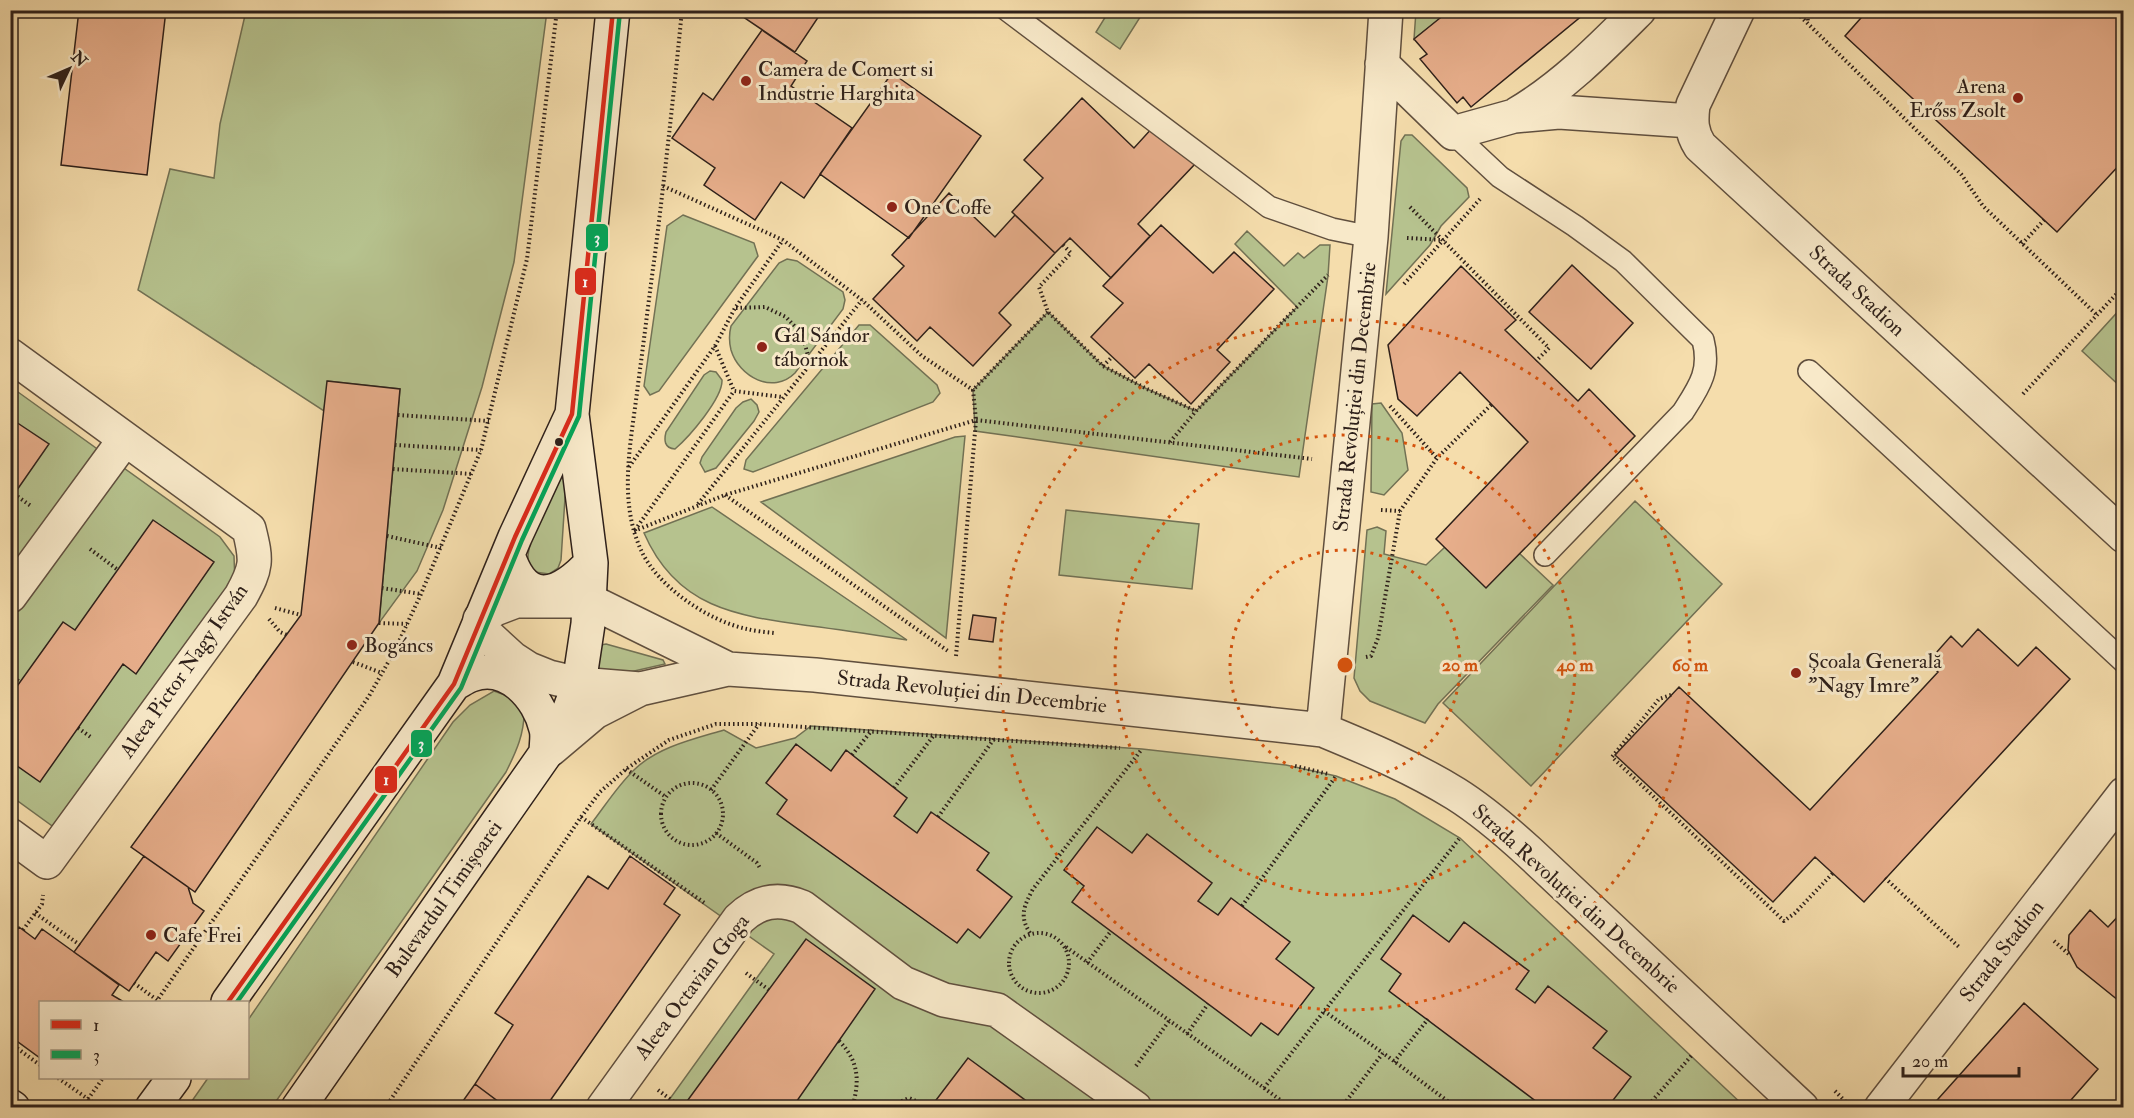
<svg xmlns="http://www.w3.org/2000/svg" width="2134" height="1118" viewBox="0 0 2134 1118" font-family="'IM FELL Double Pica',serif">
<rect width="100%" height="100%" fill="#f5ddac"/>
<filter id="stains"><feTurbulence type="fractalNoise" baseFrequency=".00333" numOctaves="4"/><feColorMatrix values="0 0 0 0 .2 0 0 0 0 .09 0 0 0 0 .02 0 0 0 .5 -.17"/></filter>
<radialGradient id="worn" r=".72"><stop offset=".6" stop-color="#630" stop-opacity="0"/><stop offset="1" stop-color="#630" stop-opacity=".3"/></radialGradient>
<path fill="#b6c28e" stroke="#727154" stroke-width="1.5" d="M246,11h301l-33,251 -32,125 -39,123 -26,61 -38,52 21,-234 -72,-8 -4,30 -186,-121 32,-121 44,9 6,-54z
M1109,11h35l-24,38 -24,-17z
M1416,11h34l-36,28z
M1405,135h7l55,53 2,9 -28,29 -11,19 -44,49 15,-153z
M683,215l71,28 4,13 -99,135 -9,4 -6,-9 23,-160z
M1247,231l37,35 14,-13 6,5 16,-13h10l-2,31 -29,201 -324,-46 -2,-41 75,-78 55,54 44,23 49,22 101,-104 -62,-63z
M787,259l10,2 46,31 2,8 -2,9 -48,64c-22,22 -56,4 -64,-23 -2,-8 -2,-16 0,-24l48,-63z
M2123,306v83l-41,-38z
M859,325h11l67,60 3,8 -7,9 -180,70 -9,-3 2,-9z
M710,371l6,1 6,8c1,18 -33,57 -47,69 -11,-1 -11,-9 -9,-17l38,-57z
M11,387l209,150 14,19 1,28 -169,252 -55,-40z
M751,399l6,6 2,7 -5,9 -38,47 -11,4 -5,-9 2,-6 34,-49 7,-6z
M1381,403l21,30 6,37 -24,25 -13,-3 1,-88z
M965,436l-19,202 -185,-136 194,-65z
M568,451l-7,109 -3,8 -9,6 -14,-2c-3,-3 -6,-7 -7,-11 -2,-22 30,-88 40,-110z
M1635,501l87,83 -191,202 -88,-83z
M712,507l195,133c-32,-5 -64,-10 -96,-14 -73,-10 -134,-17 -167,-93z
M1066,510l133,14 -7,65 -133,-14z
M1377,527l9,4 -2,23 42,11 19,-18 75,7 33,31 -115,119 -13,19 -55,-22 -10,-10 -6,-13 13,-148z
M606,644l57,16 2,4 -57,13 -8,-4 -7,-8 8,-20z
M494,691l19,7 11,11c1,24 -8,43 -18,63l-234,335 -85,1 21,-30h40v-58l205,-298 17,-17z
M811,726l331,23 144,16 50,11 59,23 65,39 285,269h-1081l110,-153 -183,-130c14,-18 27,-39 44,-55 23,-22 59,-30 89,-39l32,18 39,-10z"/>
<path fill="#e7ae8b" stroke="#2e201a" stroke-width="1.5" d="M79,10h87l-19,165 -86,-10z
M733,10h90l-28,42z
M1450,10h139l-118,97 -8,-10 -6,6 -37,-44 7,-5 -13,-15z
M1868,10h256v150l-67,72 -212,-196z
M762,30l45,31 -16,25 61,42 -48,70 -23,-16 -26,38 -51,-35 11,-17 -43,-30 31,-45 10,7z
M892,73l89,63 -72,102 -89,-64z
M1082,98l52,50 20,-22 41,38 -57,60 12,12 -39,42 -41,-40 -15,15 -43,-41 31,-34 -19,-18z
M949,193l46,44 20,-22 40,38 -56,60 12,12 -38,41 -43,-39 -13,14 -44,-42 31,-33 -12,-11z
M1161,225l52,48 21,-21 40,37 -57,61 13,12 -39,42 -42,-40 -14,14 -44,-41 32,-34 -20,-17z
M1572,265l61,58 -42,46 -62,-57z
M1461,266l55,54 -11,10 73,71 11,-12 46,47 -149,152 -50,-49 92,-97 -68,-70 -43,44 -19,-17 -10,-54z
M327,381l73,8 -21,234 -184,269 -64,-45 170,-232z
M10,418l39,26 -39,56z
M153,520l61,42 -78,112 -13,-10 -83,118 -30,-21v-65l53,-74 12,8z
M973,615l23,3 -3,24 -24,-3z
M1978,629l40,37 18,-19 34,32 -206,223 -49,-45 -42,45 -158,-147 64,-68 131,123 128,-138 -10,-10 23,-26 11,11z
M796,744l35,27 15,-21 61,48 -13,18 23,17 14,-21 58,41 -12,17 35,27 -32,41 -12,-9 -11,14 -180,-129 10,-14 -21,-17z
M1097,827l35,26 15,-19 65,49 -14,18 20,14 13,-17 59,44 -14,17 38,29 -36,47 -17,-12 -10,13 -179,-134 12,-16 -20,-16z
M144,856l44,31 5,16 11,8 -36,50 -12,-9 -27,39 -55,-39z
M630,856l45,32 -11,16 16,11 -135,193h-38l-32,-24 38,-59 -18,-12 93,-137 20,13z
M2090,910l18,17 16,-17v95l-47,-38 -9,-17 1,-15z
M1413,915l36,27 15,-20 65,49 -13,18 19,14 13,-17 59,45 -14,17 38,29 -24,31h-62l-156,-117 12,-17 -20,-15z
M19,927l16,12 7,-10 32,23 45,33 -7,10 12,7h-84v56l-30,-22v-97z
M806,939l69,50 -83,119h-110z
M2024,1003l74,66 -34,39h-134z
M968,1058l68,50h-106z
M475,1084l32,24h-49z"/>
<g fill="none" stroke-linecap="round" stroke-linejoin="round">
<defs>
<path id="lane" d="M1007,10l262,197 63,22 39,8
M1453,133l47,44 75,49 48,35 80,79c8,31 -4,47 -20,72l-138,143
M1809,371l315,291"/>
<path id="street" d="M1738,10l-45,95c-2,16 -2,27 7,41l424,390
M1382,64l71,69 61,-17 45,-4 132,9
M1517,114c47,-28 84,-66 122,-104
M10,355l239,174c8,32 8,38 -8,67l-194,266 -37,-27
M10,596l115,-157
M728,669l-138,-68h-74l-21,8 -15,10 1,5 7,12 24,22 17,11 20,8 30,7 61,5 88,-20 87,6 508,55c46,19 91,38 133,64 27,17 50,37 73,58l273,256
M1323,730l48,-493 15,-227
M550,750l45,-38 45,-23
M603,1108l136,-189c19,-18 39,-22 63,-12l101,76 41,17 53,10 138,98
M1881,1108l243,-314"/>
<path id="secondary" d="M508,555c18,54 51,42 83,8
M454,684c6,-3 11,-7 17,-9 36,-14 68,22 75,54 2,7 0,16 0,24
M228,1002l226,-318 61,-147 57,-123
M10,1106l3,2
M152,1108l22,-30
M298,1108l248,-355 21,-36 12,-33 9,-60 3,-61 -19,-149 41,-404"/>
</defs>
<use href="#lane" stroke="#604f3e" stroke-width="24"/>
<use href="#street" stroke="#604f3e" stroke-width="36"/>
<use href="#secondary" stroke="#2e201a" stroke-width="36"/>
<path stroke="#2e201a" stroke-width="4" stroke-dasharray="1.5 3" stroke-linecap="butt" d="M682,10c-8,82 -17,163 -27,244 -6,43 -11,87 -17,130 -6,54 -21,114 3,166 16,36 67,71 106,79 8,2 18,3 27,4
M1794,10l167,164 22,32 114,109
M1807,10l1,13
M663,186l120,54 79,60 60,56 51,34
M1410,207l139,141 -13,13
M1407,238l35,2
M2022,244l22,-24
M1063,245l8,8 -32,34 9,25 55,54 44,23 49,22
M1404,284l77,-86
M736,308l29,-1 21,10 16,17 8,29
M715,346l19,45 48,6
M1103,366l9,-9
M2023,394l101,-108
M1390,406l47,52
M398,415l91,6
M1170,442l26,-31 132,-136
M395,445l86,5
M629,467l86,-121 20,-38 48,-68
M393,469l79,5
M14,494l17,12
M725,495l223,156
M698,504l164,-204
M1381,510l19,1
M635,530l99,-139
M634,531l91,-36 251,-75 336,39
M387,536l54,12
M90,549l28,21
M382,588l39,6
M275,608l26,7
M269,619l11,13 7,3
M379,623l28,1
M956,656l20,-236 -3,-30 75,-78
M1366,657l5,-1 7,-18 22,-127 37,-53 55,-54
M353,662l29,11
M10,675l10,7
M1671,695l-12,4 -47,58 172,164 11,-8 38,-40
M78,728l14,10
M852,755l20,-25
M1295,766l33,8
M626,769l40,28
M661 814a31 31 0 1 1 62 0a31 31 0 1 1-62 0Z
M894,788l40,-53
M711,790l48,-66
M581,817l125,87
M938,817l56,-78
M716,833l41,30 3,5
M1885,878l74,69
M1242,906l94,-130
M35,913l45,32
M23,930l19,-26 1,-9
M1009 963a30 30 0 1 1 60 0a30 30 0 1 1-60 0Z
M1030,933c-11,-17 -6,-27 3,-44l109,-140
M2054,941l17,15
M1066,947l198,141 195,-249
M1087,963l24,-32
M746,973l23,17
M134,983l23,17
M156,1002l213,-306 25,-44 27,-58 60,-144 46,-191 30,-249
M1324,1011l59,42
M1187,1034l21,-30
M839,1041c20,20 21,40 13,67
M10,1043l30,22
M1394,1062l34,-43
M1136,1066l33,-45
M58,1078l43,30
M1264,1088l27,20
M658,1090l24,18
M1835,1091l12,12
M88,1099l15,-21
M385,1108l196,-291 19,-25 26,-23 43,-29 47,-16h43l361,24
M885,1108l24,-10 21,9
M1341,1108l42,-55 74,55
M1531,1108l5,-7
M1646,1108l46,-53"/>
<use href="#lane" stroke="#f8e9c9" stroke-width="21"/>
<use href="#street" stroke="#f8e9c9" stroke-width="33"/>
<use href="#secondary" stroke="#f8e9c9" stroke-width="33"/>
<defs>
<path id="bus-1" d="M228,1002l226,-318 61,-147 57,-123 41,-404"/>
<path id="bus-2" d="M237,1002l224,-314 61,-148 57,-124 41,-405"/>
</defs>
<use href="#bus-1" stroke="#f8e9c9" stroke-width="9"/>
<use href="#bus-2" stroke="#f8e9c9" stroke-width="9"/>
<use href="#bus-1" stroke="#dd2a1b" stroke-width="4.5"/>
<use href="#bus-2" stroke="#01a659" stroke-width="4.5"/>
</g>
<g fill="none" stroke="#d5530d" stroke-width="3" stroke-dasharray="3 6">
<circle cx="1345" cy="665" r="115"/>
<circle cx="1345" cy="665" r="230"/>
<circle cx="1345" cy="665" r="345"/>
</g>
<g fill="#8f2418" stroke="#f8e9c9" stroke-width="2">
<circle cx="746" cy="81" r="6"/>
<circle cx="2018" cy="98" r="6"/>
<circle cx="892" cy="207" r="6"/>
<circle cx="762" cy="347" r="6"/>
<circle cx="352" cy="645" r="6"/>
<circle cx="1796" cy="673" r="6"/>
<circle cx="151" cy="935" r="6"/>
</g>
<circle fill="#2e201a" stroke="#f8e9c9" stroke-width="2" cx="559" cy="442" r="5"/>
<g text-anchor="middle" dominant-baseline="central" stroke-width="6" stroke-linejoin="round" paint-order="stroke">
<g font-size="21" fill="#2e201a" stroke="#f8e9c9" text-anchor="start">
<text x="758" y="69">Camera de Comert si<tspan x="758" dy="24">Industrie Harghita</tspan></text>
<text x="2006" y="86" text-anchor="end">Arena<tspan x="2006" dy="24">Erőss Zsolt</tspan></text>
<text x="904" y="207">One Coffe</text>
<text x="774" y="335">Gál Sándor<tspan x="774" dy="24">tábornok</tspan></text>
<text x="364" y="645">Bogáncs</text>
<text x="1808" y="661">Școala Generală<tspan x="1808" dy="24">"Nagy Imre"</tspan></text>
<text x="163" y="935">Cafe Frei</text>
</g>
<g font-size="21" fill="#2e201a" stroke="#f8e9c9">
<text transform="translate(1857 291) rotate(43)">Strada Stadion</text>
<text transform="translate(1355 397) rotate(-84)">Strada Revoluției din Decembrie</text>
<text transform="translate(184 671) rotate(-55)">Aleea Pictor Nagy István</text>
<text transform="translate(972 692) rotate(6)">Strada Revoluției din Decembrie</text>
<text transform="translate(444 899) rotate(-55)">Bulevardul Timișoarei</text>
<text transform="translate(1576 899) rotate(42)">Strada Revoluției din Decembrie</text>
<text transform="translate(2002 951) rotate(-52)">Strada Stadion</text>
<text transform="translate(692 987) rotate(-53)">Aleea Octavian Goga</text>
</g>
</g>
<circle cx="1345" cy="665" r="9" fill="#d5530d" stroke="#f8e9c9" stroke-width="3"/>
<g font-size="18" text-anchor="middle" font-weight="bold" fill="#d5530d" stroke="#f8e9c9" stroke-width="6" stroke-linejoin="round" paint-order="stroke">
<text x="1460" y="671">20 m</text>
<text x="1575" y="671">40 m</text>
<text x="1690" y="671">60 m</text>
</g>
<g stroke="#f8e9c9" stroke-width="2">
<rect x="585" y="223" width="24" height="29" rx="6" fill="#01a659"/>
<rect x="574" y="267" width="23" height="29" rx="6" fill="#dd2a1b"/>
<rect x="410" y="729" width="23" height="29" rx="6" fill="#01a659"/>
<rect x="374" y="765" width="24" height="29" rx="6" fill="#dd2a1b"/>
</g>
<g font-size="16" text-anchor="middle" font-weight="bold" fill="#fff">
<text x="597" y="243">3</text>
<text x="585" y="287">1</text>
<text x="421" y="749">3</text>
<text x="386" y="785">1</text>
</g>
<rect width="2134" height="1118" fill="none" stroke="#f5ddac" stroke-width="36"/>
<rect x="12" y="12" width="2110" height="1094" fill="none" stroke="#2e201a" stroke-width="3"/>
<rect x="18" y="18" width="2098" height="1082" fill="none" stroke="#2e201a" stroke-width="1.5"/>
<rect x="39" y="1001" width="210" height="78" fill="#f8e9c9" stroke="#a79983" stroke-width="1.5"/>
<rect x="51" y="1020" width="30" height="9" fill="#dd2a1b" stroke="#a79983" stroke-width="1.5"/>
<text x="93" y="1031" font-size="18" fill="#2e201a">1</text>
<rect x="51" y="1050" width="30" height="9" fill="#01a659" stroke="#a79983" stroke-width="1.5"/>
<text x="93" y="1061" font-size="18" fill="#2e201a">3</text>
<g transform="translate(69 69) rotate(46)" stroke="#f8e9c9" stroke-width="4.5" paint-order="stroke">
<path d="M0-4.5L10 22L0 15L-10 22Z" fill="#2e201a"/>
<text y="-9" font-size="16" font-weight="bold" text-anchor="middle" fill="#2e201a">N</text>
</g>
<path d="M1903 1067v9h116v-9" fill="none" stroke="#2e201a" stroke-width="3"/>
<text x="1912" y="1067" font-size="18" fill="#2e201a" stroke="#f8e9c9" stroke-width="4.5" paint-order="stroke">20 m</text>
<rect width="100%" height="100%" filter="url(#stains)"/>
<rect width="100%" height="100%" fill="url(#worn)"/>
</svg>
